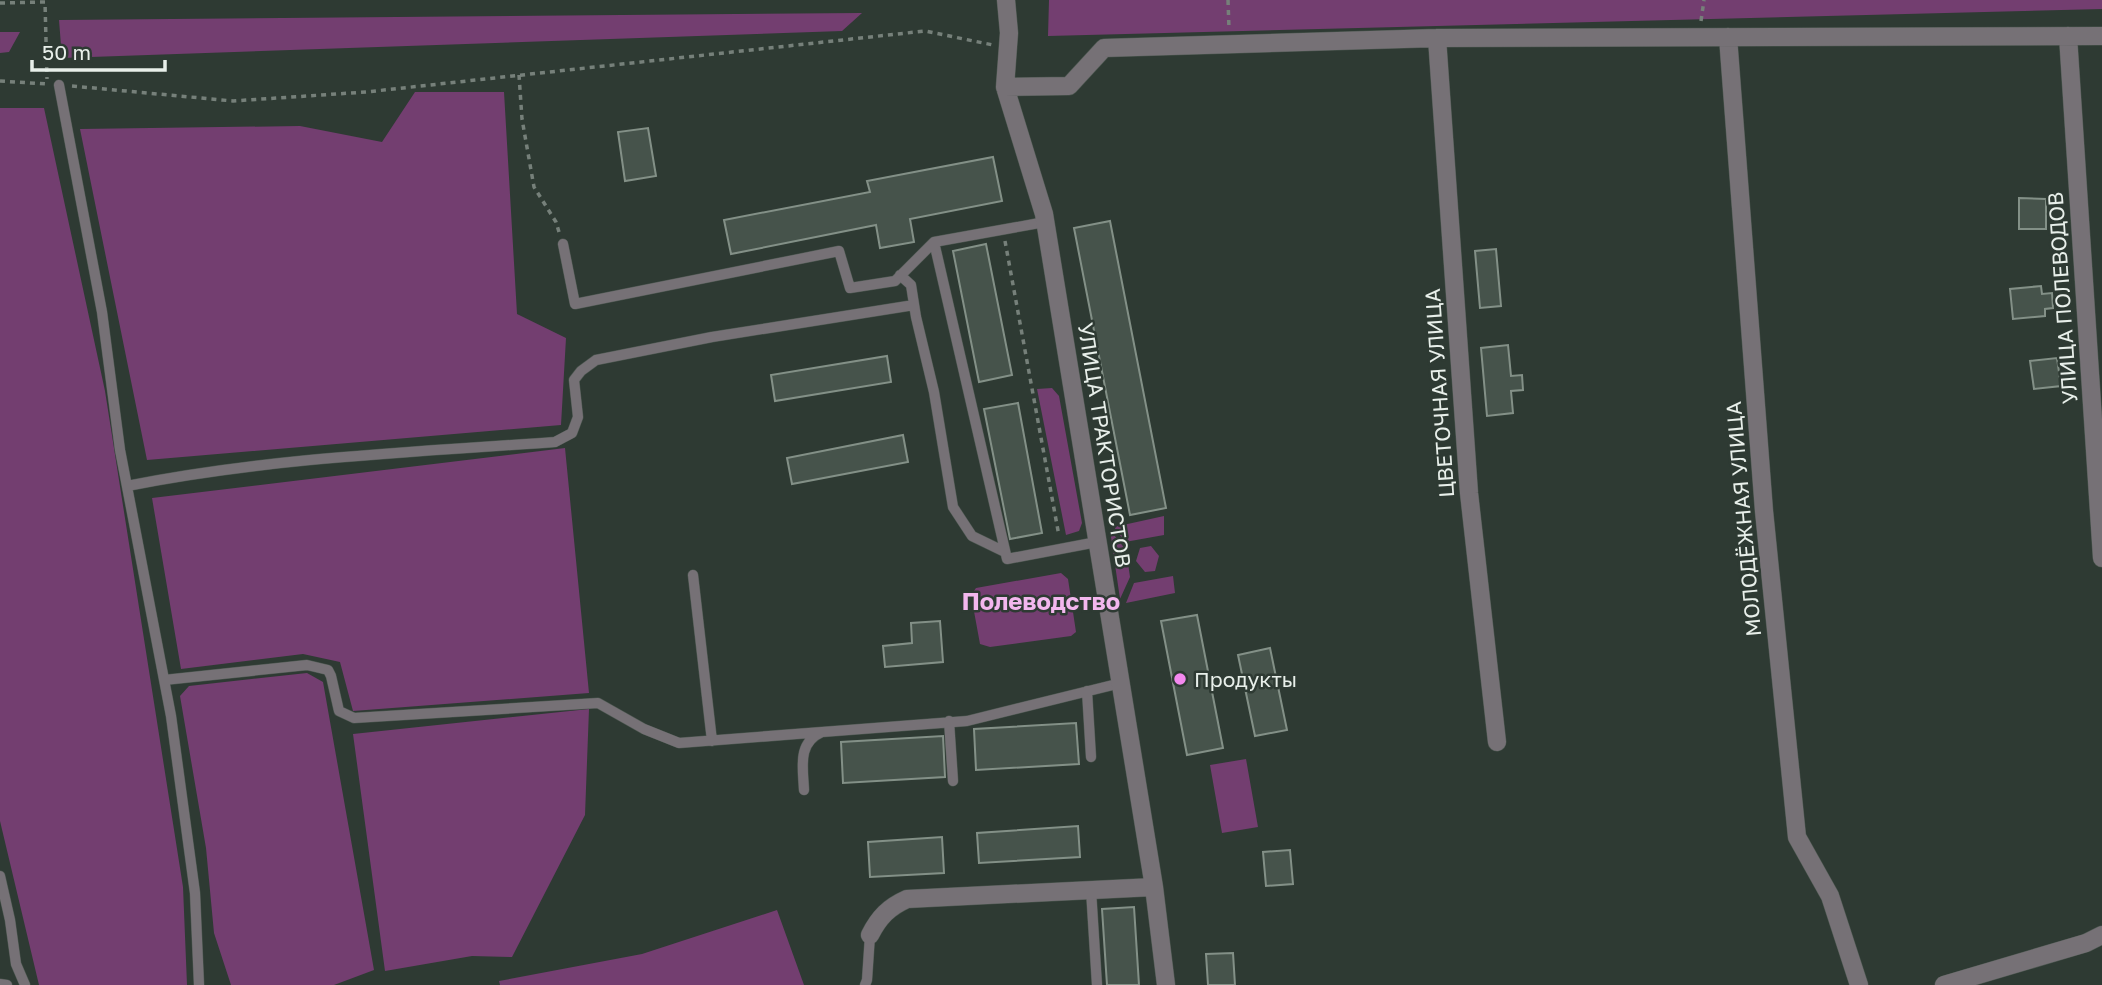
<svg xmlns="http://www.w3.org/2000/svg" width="2102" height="985" viewBox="0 0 2102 985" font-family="'Golos Text',sans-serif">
<rect width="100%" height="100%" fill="#2e3a33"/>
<path fill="#733e70" d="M1049,0h1053v9l-1054,27z
M862,13l-20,18 -780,27 -3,-38z
M0,32h20l-11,20 -9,1z
M415,92h89l13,222 49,24 -5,87 -414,35 -67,-331 220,-3 82,16z
M0,108h44l61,283 78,496 4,98h-148l-39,-164z
M1052,388l7,8 23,127 -3,8 -13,4 -29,-146z
M565,448l24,245 -236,18 -13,-49 -37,-8 -122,15 -29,-171z
M1164,516v19l-39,7 -11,-15z
M1110,530l16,20 4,27 -10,22z
M1151,546l8,10 -4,15 -10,1 -9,-11 4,-13z
M1061,573l7,6 8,53 -5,4 -81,11 -10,-3 -9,-49 5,-7z
M1173,576l2,17 -49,10 8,-20z
M307,673l16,9 51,288 -40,15h-103l-17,-52 -8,-85 -26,-152 9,-10z
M589,709l-4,106 -73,142 -40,-1 -87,15 -32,-237z
M1246,759l12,68 -36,6 -12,-68z
M777,910l27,75h-304l-1,-4 143,-27z"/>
<path fill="#46534b" stroke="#839087" stroke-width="2" d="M648,128l8,48 -31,5 -7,-49z
M993,157l9,44 -92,18 4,23 -34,6 -4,-23 -145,29 -7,-34 146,-28 -3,-11z
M2019,198l27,1v30h-27z
M1110,221l56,287 -36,7 -56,-287z
M986,244l26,131 -33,7 -26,-131z
M1496,249l5,57 -21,2 -5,-57z
M2041,286l1,8 10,-1 1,15 -8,1v7l-32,3 -3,-30z
M1508,345l3,31 11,-1 1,15 -12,1 2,22 -26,3 -6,-68z
M887,356l4,26 -116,19 -4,-26z
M2057,358l4,28 -27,3 -4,-28z
M1018,403l24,130 -32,6 -26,-130z
M903,435l5,27 -116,22 -5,-26z
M1197,615l26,133 -36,7 -26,-134z
M940,621l3,41 -58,5 -2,-21 29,-3 -1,-20z
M1270,648l17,82 -32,6 -17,-81z
M1076,723l3,41 -103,6 -2,-41z
M943,736l2,41 -102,6 -2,-41z
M1078,826l2,31 -101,6 -2,-30z
M942,837l2,36 -74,4 -2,-35z
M1290,850l3,34 -27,2 -3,-34z
M1134,907l5,78h-32l-5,-76z
M1233,953l2,32h-27l-2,-31z"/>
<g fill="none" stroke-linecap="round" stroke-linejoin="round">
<defs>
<path id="service" d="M59,85l43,227 18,138 51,266 24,177 4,92
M1045,222l-111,20 73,317 90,-17
M563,244l12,60 264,-53 11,37 45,-7 39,-39
M900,275l11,10 5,32 18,75 19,115 19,29 33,16
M127,486c141,-28 285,-34 428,-44l17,-9 6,-16 -4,-37 7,-9 15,-11 116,-23 202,-32
M693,575l19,166
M164,680l143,-15 21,5 3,6 8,35 15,7 244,-15 46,26 35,14 143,-11
M1087,691l4,66
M949,721l4,60
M804,790c-1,-23 -7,-47 18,-58l145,-11 154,-38
M0,876l10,44 6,44 9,21
M1091,890l6,95
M0,984l7,1
M865,985l2,-5 3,-45"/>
<path id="minor" d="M1006,0l3,33 -4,54 39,127 110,673 12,98
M2068,36l34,522
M1728,37l36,474 33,326 33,59 29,89
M1437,38l32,455 28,249
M1005,87l64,-1 35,-38 333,-10 665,-2
M870,935c9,-18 19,-28 37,-36l247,-12
M1944,985l142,-42 16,-8"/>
</defs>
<use href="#service" stroke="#4c5750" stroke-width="11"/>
<use href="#minor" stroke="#4c5750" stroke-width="19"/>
<path stroke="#76807a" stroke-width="3.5" stroke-dasharray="5 5" stroke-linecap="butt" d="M1228,0l1,29
M0,3l45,-1 2,77
M1701,21l3,-21
M519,75l3,44 12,68 22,35 3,10
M0,81l47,3
M72,86l161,15 133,-9 559,-61 68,14
M1005,241l54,295"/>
<use href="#service" stroke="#767176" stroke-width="10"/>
<use href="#minor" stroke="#767176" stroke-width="18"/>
</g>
<circle fill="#f489ef" stroke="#2e3a33" stroke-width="2.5" cx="1180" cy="679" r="7"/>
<g text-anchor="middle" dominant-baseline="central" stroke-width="5" stroke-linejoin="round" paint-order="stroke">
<g font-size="21" fill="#e8efea" stroke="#2e3a33">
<text transform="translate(2062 298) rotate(-94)">УЛИЦА ПОЛЕВОДОВ</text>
<text transform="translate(1439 393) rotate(-94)">ЦВЕТОЧНАЯ УЛИЦА</text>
<text transform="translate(1105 445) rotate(81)">УЛИЦА ТРАКТОРИСТОВ</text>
<text transform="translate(1743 519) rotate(-95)">МОЛОДЁЖНАЯ УЛИЦА</text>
</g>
<g font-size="21" fill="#e8efea" stroke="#2e3a33" text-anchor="start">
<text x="1194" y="679">Продукты</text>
</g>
<g font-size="24" font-weight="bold" fill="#f3b7ee" stroke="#2e3a33">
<text x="1041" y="600">Полеводство</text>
</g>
</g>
<path d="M32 60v10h133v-10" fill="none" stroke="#e8efea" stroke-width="3.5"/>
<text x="42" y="60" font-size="21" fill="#e8efea" stroke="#2e3a33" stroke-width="5" paint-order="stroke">50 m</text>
</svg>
